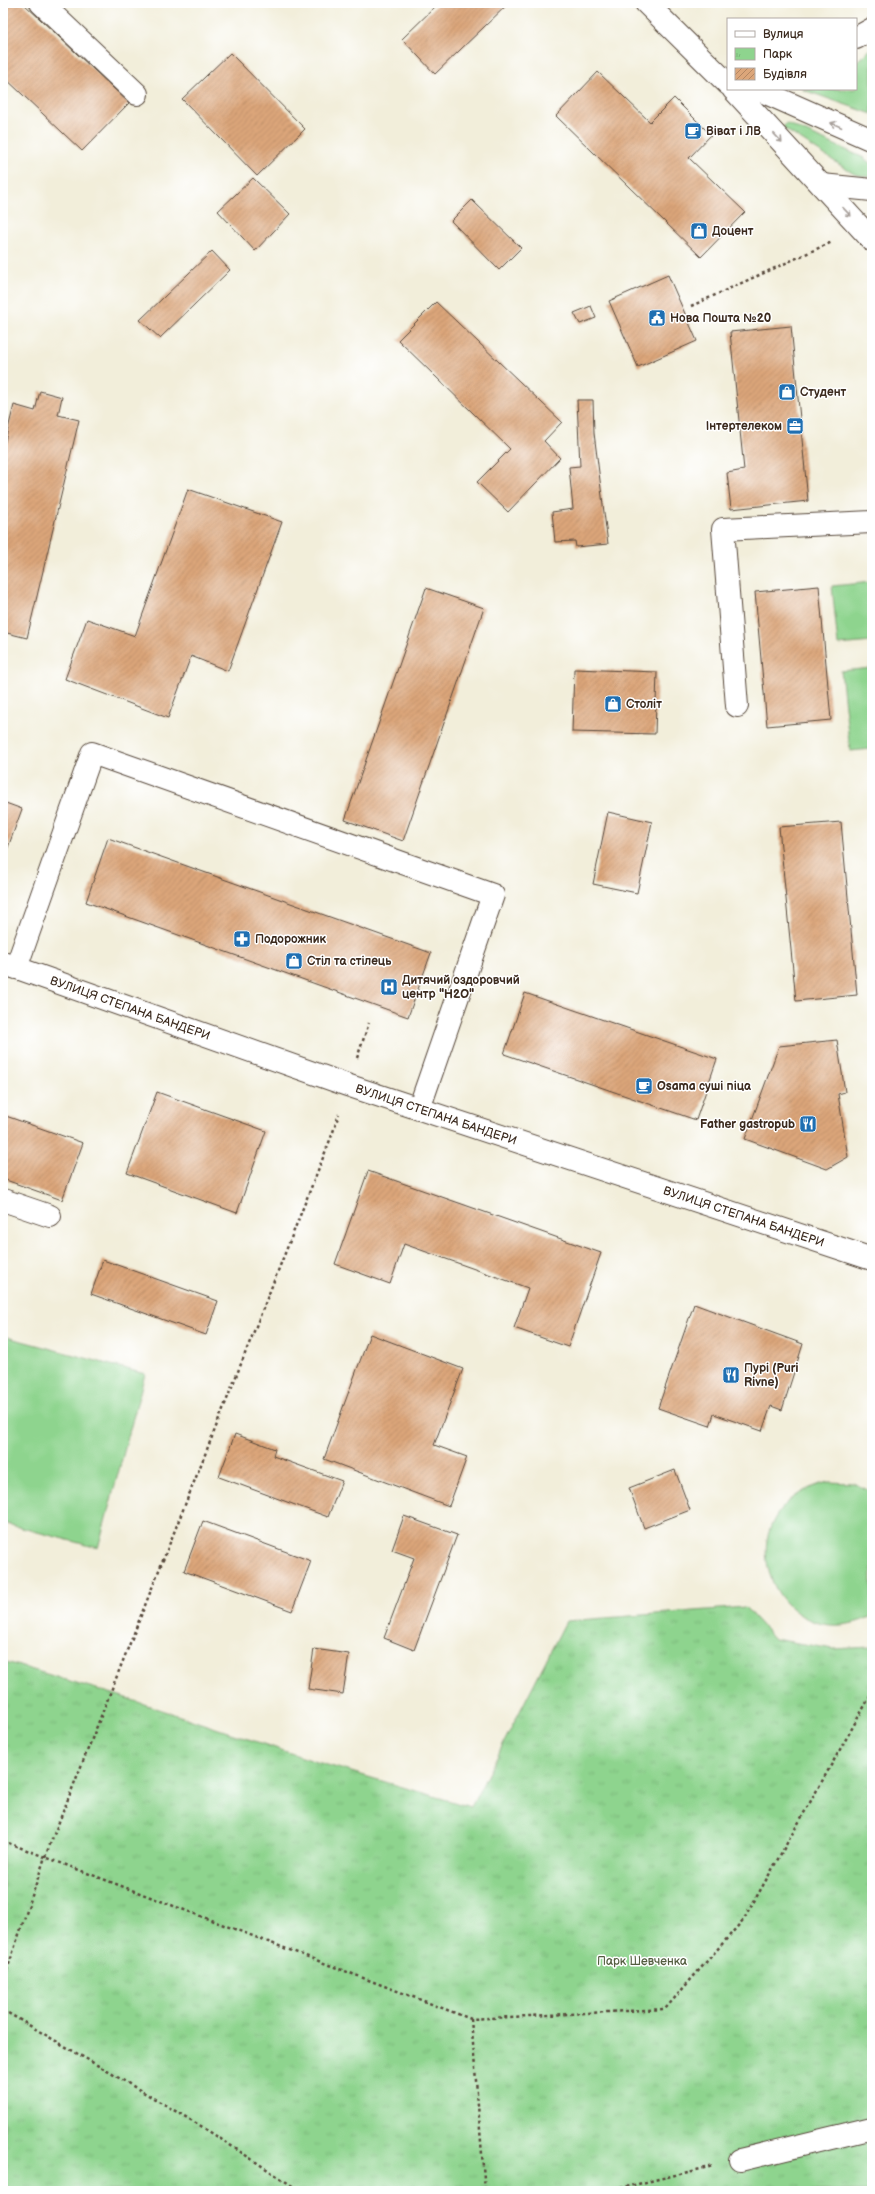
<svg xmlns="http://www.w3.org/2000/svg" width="875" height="2194" viewBox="0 0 875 2194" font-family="'Balsamiq Sans',sans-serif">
<defs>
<pattern id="park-tufts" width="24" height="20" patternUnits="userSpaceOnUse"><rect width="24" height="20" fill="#8ed48e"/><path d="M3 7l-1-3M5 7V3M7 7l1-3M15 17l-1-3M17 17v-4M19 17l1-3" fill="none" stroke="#7bb67a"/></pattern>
<pattern id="building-hatch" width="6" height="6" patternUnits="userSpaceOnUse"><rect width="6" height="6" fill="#dca67a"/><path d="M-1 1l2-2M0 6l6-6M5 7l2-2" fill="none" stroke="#b48763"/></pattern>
</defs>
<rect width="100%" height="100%" fill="#fff"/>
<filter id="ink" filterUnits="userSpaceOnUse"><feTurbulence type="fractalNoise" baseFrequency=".025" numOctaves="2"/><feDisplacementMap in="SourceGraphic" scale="8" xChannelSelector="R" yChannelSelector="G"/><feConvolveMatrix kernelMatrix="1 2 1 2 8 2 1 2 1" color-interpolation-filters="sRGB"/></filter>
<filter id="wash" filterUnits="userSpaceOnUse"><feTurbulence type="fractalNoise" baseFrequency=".012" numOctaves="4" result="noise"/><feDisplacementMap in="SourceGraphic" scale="16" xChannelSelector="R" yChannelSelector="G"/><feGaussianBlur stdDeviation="0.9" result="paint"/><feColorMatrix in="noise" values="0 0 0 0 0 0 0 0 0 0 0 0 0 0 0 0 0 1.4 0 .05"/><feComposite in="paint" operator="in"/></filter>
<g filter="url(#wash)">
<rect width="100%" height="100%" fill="#f2eeda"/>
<path fill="#8ed48e" stroke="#647f56" d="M872,48v66l-71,-25h55v-27z
M786,123l78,35 8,7v10l-3,2 -15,-3 -71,-46z
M872,582v60l-34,3 -6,-59z
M872,668v81l-22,2 -9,-80z
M3,1336l142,38 -47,174 -95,-25z
M828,1482l25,1 19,9v124c-97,48 -158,-106 -44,-134z"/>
<path fill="url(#park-tufts)" stroke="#647f56" d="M745,1607l29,32 59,10 39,-2v544h-869v-530l117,35 197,66 154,45 95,-186z"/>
<g id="blocks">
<path fill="url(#building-hatch)" d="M3,3h20l106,100 -47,48 -79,-75z
M439,3h70l-74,71 -33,-35z
M230,53l75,76 -48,47 -75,-77z
M598,72l52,50 24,-24 37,37 -22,23 56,54 -44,45 -145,-141z
M253,178l37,36 -35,37 -37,-40z
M472,200l49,48 -22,22 -48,-49z
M212,251l18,19 -70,68 -20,-18z
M668,275l29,66 -59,26 -29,-66z
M436,302l126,120 -18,19 16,17 -52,54 -31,-30 33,-33 -112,-109z
M591,306l5,12 -16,6 -6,-11z
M791,326l17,175 -77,8 -4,-36 17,-3 -14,-138z
M40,391l22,6 -4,18 21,5 -52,218 -24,-6v-183l11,-44 21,6z
M577,400h16l1,33 14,111 -32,3 -1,-6 -20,1 -3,-30 21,-3 -4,-42 11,-1z
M188,489l94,33 -54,149 -37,-15 -23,62 -103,-39 22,-60 48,17z
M819,586l12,134 -64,6 -12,-134z
M426,588l58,20 -81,233 -58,-21z
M574,669l83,3 -2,62 -83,-2z
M3,802l19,7 -19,52z
M608,812l44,10 -15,71 -44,-9z
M841,822l16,173 -61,6 -17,-174z
M108,838l323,115 -23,64 -322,-115z
M525,993l192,66 -21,61 -192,-66z
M837,1040l8,52 -7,2 10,63 -21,12 -82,-30 34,-93z
M157,1092l109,39 -29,82 -110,-40z
M3,1115l80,28 -21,57 -59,-21z
M368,1171l233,82 -33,94 -54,-19 14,-40 -124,-44 -14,40 -55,-20z
M103,1260l115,41 -12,34 -115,-41z
M694,1304l109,40 -21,66 -11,-4 -9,25 -48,-17 -4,12 -52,-18z
M370,1334l93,35 -29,76 33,12 -18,49 -125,-47z
M235,1434l40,15 -2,7 69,25 -14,36 -109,-40z
M675,1470l15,40 -46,18 -15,-40z
M404,1516l53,19 -43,115 -30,-12 30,-80 -22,-8z
M203,1521l108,40 -19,50 -108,-40z
M314,1649l35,5 -6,40 -35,-5z"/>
</g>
</g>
<g filter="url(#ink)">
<use href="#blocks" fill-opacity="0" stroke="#56473a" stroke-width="1"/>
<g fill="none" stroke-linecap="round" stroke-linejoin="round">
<defs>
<path id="minor" d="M41,3l96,91
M737,706l-14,-177 149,-7
M16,968l76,-215 401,142 -74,214
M3,1200l47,16
M740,2160l132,-32"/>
<g id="major">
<path d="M646,3l82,81"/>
<path d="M856,38l16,-9"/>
<path d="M733,89l139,151"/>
<path d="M757,89l115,51"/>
<path d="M822,185l50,5"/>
<path id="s1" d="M3,963l344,122 525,174"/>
</g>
</defs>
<use href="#minor" stroke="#56473a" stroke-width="24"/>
<use href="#major" stroke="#56473a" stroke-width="24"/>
<path stroke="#56473a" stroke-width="2.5" stroke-dasharray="3 3" stroke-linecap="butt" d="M691,306l141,-64
M357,1058l12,-35
M3,1841l468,178 194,-10 79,-90 128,-226
M3,1982l42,-125 287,-722 7,-21
M3,2010l198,116 99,65
M471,2019l14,172
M609,2191l104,-25"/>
<use href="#minor" stroke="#fff" stroke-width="22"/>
<use href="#major" stroke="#fff" stroke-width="22"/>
</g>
<defs><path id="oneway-shaft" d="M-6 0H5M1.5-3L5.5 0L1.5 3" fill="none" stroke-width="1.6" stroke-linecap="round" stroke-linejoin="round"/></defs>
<g stroke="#a79f9a">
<use href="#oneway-shaft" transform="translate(836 125) rotate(-157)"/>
<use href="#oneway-shaft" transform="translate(778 138) rotate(47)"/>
<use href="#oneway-shaft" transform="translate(847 212) rotate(47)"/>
</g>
</g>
<defs>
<symbol id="cafe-square" viewBox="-11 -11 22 22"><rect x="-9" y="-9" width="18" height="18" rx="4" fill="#1f6fb2" stroke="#fff"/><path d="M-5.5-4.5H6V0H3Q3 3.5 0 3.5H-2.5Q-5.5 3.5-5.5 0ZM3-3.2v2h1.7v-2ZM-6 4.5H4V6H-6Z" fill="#fff"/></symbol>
<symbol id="shop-square" viewBox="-11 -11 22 22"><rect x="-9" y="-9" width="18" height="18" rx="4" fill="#1f6fb2" stroke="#fff"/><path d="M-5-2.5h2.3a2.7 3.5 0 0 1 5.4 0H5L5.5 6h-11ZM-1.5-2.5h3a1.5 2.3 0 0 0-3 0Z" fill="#fff"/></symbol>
<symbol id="civic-square" viewBox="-11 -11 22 22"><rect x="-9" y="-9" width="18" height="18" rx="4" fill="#1f6fb2" stroke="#fff"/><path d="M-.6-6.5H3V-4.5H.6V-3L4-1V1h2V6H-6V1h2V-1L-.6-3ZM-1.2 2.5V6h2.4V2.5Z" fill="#fff"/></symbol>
<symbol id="office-square" viewBox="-11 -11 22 22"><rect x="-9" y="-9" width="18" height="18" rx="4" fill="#1f6fb2" stroke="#fff"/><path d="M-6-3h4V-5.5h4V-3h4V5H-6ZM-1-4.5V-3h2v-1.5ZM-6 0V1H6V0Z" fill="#fff"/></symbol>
<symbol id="pharmacy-square" viewBox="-11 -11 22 22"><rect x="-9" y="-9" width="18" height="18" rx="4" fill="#1f6fb2" stroke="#fff"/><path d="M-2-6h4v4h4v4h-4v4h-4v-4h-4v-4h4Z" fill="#fff"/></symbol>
<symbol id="hospital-square" viewBox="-11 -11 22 22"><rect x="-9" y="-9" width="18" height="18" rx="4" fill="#1f6fb2" stroke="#fff"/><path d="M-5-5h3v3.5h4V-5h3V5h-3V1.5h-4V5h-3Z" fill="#fff"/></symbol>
<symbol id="restaurant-square" viewBox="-11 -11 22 22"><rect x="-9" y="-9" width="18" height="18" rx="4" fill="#1f6fb2" stroke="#fff"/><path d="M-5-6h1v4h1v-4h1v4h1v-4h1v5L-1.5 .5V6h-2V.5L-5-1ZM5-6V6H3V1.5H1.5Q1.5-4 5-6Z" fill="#fff"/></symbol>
</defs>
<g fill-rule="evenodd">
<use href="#cafe-square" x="683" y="121" width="20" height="20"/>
<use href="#shop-square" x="689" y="221" width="20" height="20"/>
<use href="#civic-square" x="647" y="308" width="20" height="20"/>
<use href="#shop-square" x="777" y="382" width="20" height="20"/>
<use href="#office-square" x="785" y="416" width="20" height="20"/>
<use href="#shop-square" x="603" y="694" width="20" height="20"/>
<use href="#pharmacy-square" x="232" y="929" width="20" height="20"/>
<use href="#shop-square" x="284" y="951" width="20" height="20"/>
<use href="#hospital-square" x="379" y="977" width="20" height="20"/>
<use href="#cafe-square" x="634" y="1076" width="20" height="20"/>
<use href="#restaurant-square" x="798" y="1114" width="20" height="20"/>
<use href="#restaurant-square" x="721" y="1365" width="20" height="20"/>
</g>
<g text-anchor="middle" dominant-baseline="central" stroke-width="3" stroke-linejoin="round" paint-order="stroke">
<g font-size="12" font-weight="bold" fill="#3b2a1e" stroke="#fff" text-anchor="start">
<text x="706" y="131">Віват і ЛВ</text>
<text x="712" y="231">Доцент</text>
<text x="670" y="318">Нова Пошта №20</text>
<text x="800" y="392">Студент</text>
<text x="782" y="426" text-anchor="end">Інтертелеком</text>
<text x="626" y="704">Століт</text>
<text x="255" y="939">Подорожник</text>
<text x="307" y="961">Стіл та стілець</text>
<text x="402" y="980">Дитячий оздоровчий<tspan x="402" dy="14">центр "H2O"</tspan></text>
<text x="657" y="1086">Osama суші піца</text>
<text x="795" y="1124" text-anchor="end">Father gastropub</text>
<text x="744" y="1368">Пурі (Puri<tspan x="744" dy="14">Rivne)</tspan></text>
</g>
<g font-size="12" fill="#3b2a1e" stroke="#fff">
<text stroke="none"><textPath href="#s1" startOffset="135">ВУЛИЦЯ СТЕПАНА БАНДЕРИ</textPath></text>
<text stroke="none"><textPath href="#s1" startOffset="459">ВУЛИЦЯ СТЕПАНА БАНДЕРИ</textPath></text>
<text stroke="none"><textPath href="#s1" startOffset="783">ВУЛИЦЯ СТЕПАНА БАНДЕРИ</textPath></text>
</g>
<g font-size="12" fill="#545d40" stroke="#fff">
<text x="642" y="1961">Парк Шевченка</text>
</g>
</g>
<rect width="875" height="2194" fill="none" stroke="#fff" stroke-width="16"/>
<rect x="727" y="18" width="130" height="72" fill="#ffffff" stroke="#b1aaa5"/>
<rect x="735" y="31" width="20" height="6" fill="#ffffff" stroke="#b1aaa5"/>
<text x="763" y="38" font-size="12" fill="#3b2a1e">Вулиця</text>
<rect x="735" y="48" width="20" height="12" fill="url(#park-tufts)" stroke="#b1aaa5"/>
<text x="763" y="58" font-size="12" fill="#3b2a1e">Парк</text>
<rect x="735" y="68" width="20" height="12" fill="url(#building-hatch)" stroke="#b1aaa5"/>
<text x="763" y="78" font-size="12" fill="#3b2a1e">Будівля</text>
</svg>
